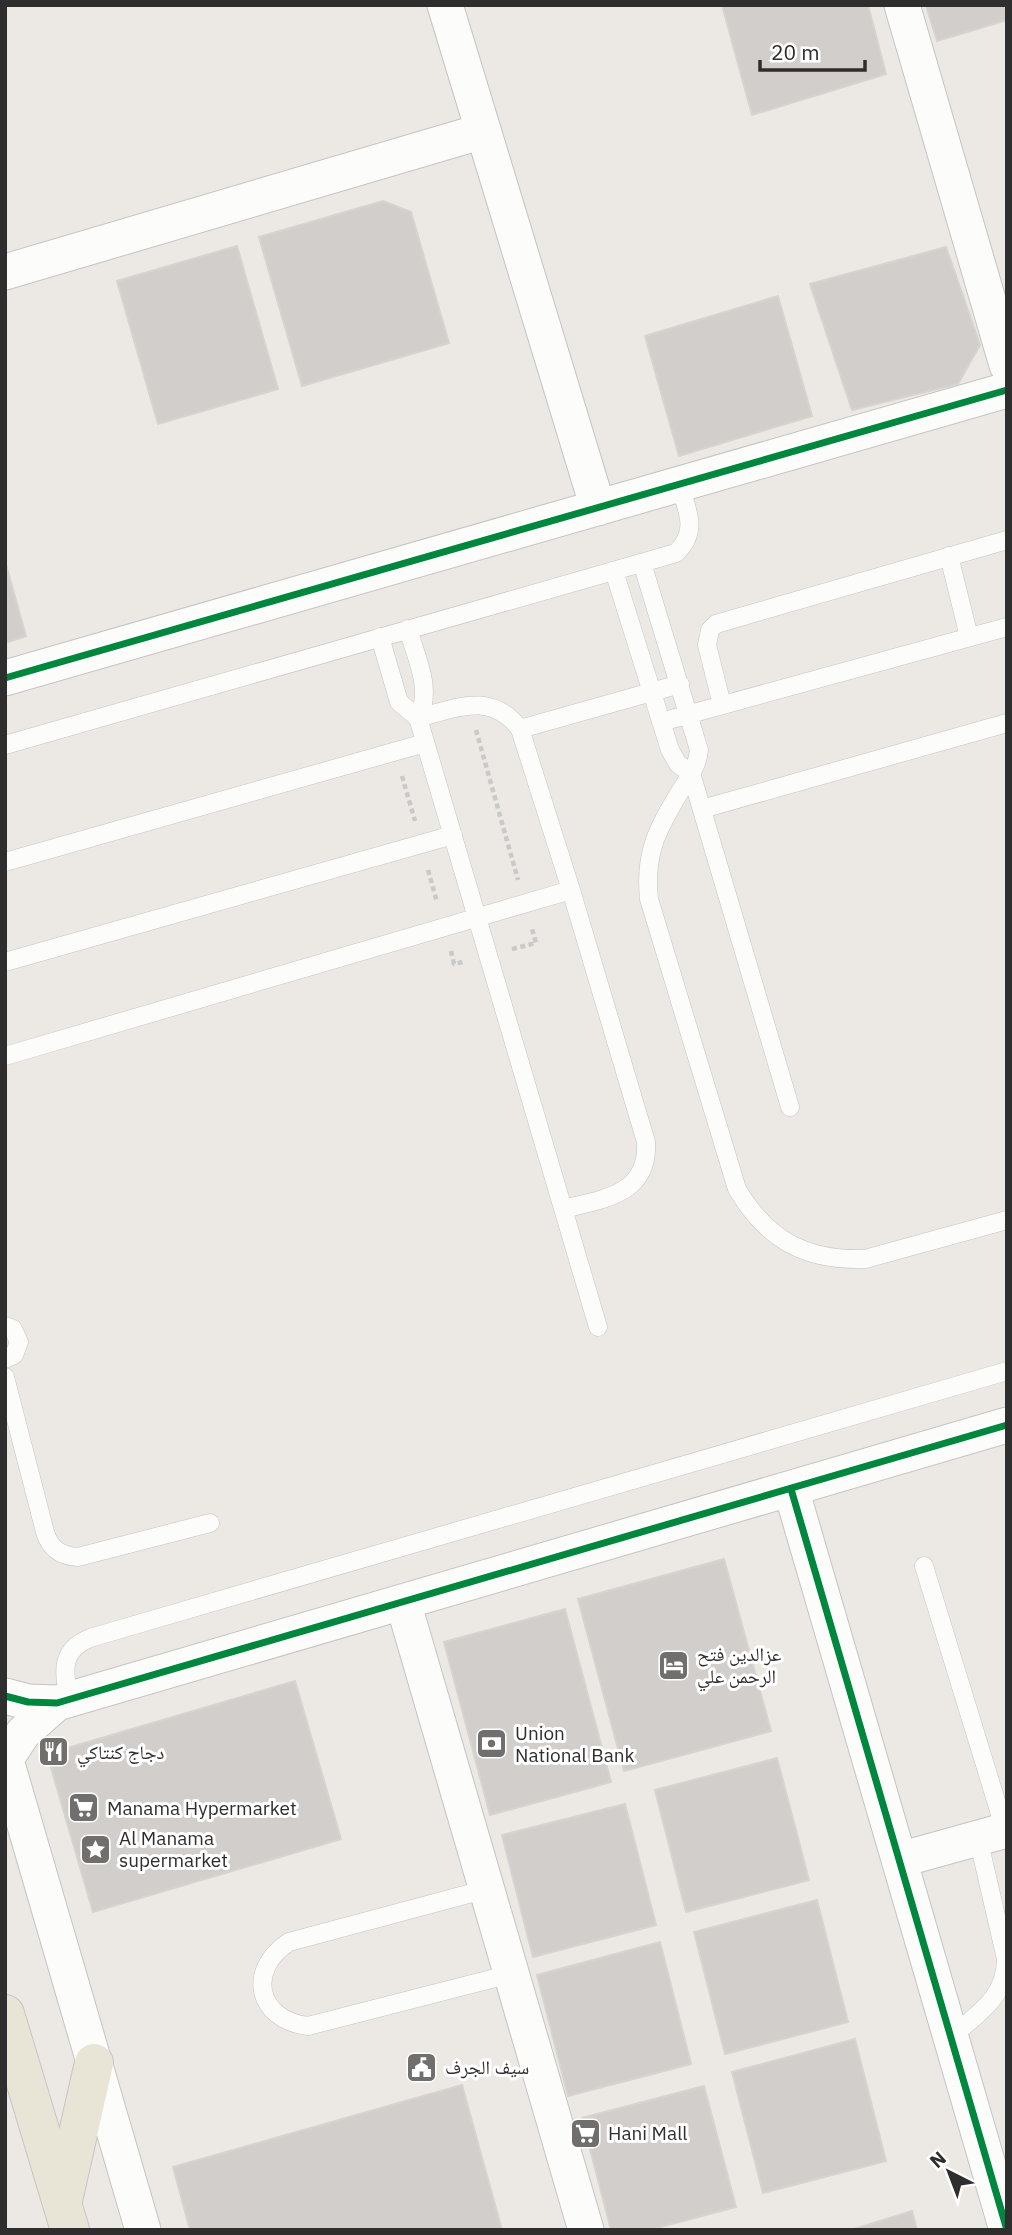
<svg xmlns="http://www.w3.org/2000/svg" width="1012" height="2235" viewBox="0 0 1012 2235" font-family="'IBM Plex Sans','Noto Naskh Arabic',sans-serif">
<rect width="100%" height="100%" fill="#ece8e4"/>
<path fill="#d1cecb" stroke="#d7d4d0" stroke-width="2" d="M722,5h146l18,69 -134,41z
M926,5h81v15l-70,21z
M383,201l28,11 38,131 -147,43 -43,-149z
M237,246l41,143 -120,35 -41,-143z
M946,247l34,98 -22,39 -106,26 -42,-126z
M778,296l34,120 -133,40 -34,-120z
M5,561l21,75 -21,7z
M724,1559l47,172 -147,40 -46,-172z
M565,1609l46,173 -121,33 -46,-173z
M295,1681l46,158 -248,73 -46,-158z
M777,1758l32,122 -123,32 -31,-122z
M625,1804l31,121 -123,32 -31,-122z
M817,1900l31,122 -123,32 -31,-122z
M660,1942l31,122 -123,32 -31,-121z
M855,2039l31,122 -123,32 -31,-121z
M462,2085l40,145h-312l-17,-63z
M704,2086l32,121 -87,23h-38l-29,-112z
M912,2211l5,19h-66z"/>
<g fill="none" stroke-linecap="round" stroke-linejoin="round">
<defs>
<path id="service" d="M949,556l20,81
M642,563l57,187c-1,15 -10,27 -18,40 -23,38 -37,62 -32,109l88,290c30,51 69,72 128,70l142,-39
M614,571l56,179 8,14 13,9 99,334
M408,629c8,28 25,61 10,89
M380,637l19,65 19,16 180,609
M722,705l-15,-60 3,-15 6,-6 291,-84
M418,718c39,-10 73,-27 102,11l51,161 75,252c3,53 -43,57 -83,67
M661,722l346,-95
M520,729l160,-45
M5,745l671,-192c23,-22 11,-42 4,-68
M702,809l305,-86
M5,862l420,-119
M5,962l448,-127
M5,1056l566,-166
M5,1326l8,3 6,13 -5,13 -9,4
M5,1377l40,155c5,17 16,24 33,25l132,-34
M924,1566l81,264
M69,1700c-5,-28 -10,-49 21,-62l917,-267
M487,1889l-198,53c-43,28 -32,78 19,84l203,-52
M951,2037c26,-23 55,-39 55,-78l-28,-121"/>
<path id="minor" d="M445,5l153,503
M902,5l105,360
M5,272l478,-141
M5,678l1002,-288
M791,1489l216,741
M403,1602l183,628
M5,1696l23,6 29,1 950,-278
M5,1757l138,473
M6,1759l17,-26 34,-30
M899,1860l108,-30"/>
<path id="primary" d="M5,2014l65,216
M63,2200l31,-137"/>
</defs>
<use href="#service" stroke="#c5c4c5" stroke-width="19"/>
<use href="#minor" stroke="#c5c4c5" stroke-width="37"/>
<use href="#primary" stroke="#c6c5c4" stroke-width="40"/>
<path stroke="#c9c9c8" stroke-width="4.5" stroke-dasharray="5 3.5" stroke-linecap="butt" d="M476,730l42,150
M402,776l13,45
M428,870l9,32
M512,949l24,-6 -4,-14
M451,951l3,13 9,-2"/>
<use href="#service" stroke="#fcfcfb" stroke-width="18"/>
<use href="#minor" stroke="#fcfcfb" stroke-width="35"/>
<use href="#primary" stroke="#e8e4d6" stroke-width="38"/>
<defs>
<path id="cycleway" d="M5,678l1002,-288
M791,1489l216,741
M5,1696l23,6 29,1 950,-278"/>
</defs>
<use href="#cycleway" stroke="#fff" stroke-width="11"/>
<use href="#cycleway" stroke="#00873e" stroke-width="7"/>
</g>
<defs>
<symbol id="hotel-square" viewBox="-11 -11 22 22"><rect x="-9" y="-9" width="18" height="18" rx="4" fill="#706f6e" stroke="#fff"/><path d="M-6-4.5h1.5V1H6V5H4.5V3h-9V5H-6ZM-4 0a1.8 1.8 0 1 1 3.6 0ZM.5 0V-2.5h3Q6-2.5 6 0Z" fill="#fff"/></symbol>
<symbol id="bank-square" viewBox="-11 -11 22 22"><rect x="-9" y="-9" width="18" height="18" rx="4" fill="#706f6e" stroke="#fff"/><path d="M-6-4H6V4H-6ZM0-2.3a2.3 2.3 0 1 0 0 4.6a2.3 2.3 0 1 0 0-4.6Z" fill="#fff"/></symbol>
<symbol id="restaurant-square" viewBox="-11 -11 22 22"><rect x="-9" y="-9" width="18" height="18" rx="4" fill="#706f6e" stroke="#fff"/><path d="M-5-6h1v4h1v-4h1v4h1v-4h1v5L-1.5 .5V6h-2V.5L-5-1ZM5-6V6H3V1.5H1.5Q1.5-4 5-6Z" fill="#fff"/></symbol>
<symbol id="supermarket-square" viewBox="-11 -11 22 22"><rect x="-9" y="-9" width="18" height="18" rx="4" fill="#706f6e" stroke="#fff"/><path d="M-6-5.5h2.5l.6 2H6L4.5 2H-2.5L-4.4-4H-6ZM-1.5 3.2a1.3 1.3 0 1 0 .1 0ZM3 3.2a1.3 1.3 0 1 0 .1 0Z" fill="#fff"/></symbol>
<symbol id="sight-square" viewBox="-11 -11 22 22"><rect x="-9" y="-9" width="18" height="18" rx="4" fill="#706f6e" stroke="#fff"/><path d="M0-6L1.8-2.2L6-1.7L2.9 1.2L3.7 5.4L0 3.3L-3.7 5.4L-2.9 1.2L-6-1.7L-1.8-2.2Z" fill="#fff"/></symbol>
<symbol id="civic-square" viewBox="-11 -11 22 22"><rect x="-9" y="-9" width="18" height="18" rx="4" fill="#706f6e" stroke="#fff"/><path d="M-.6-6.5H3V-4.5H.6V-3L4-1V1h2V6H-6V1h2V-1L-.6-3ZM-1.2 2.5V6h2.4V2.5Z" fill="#fff"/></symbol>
</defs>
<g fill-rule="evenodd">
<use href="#hotel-square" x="656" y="1648" width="35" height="35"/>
<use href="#bank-square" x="474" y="1726" width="35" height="35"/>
<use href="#restaurant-square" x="36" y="1734" width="35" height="35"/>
<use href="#supermarket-square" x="66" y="1790" width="35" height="35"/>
<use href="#sight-square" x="78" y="1832" width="35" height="35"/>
<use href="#civic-square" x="404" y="2050" width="35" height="35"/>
<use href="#supermarket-square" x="568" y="2116" width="35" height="35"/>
</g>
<g text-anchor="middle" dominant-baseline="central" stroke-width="6" stroke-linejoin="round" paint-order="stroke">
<g font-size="19" fill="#2e2e2e" stroke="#fff" text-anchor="start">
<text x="697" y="1654">عزالدين فتح<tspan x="697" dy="22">الرحمن علي</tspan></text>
<text x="515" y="1733">Union<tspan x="515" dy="22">National Bank</tspan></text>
<text x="77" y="1752">دجاج كنتاكي</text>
<text x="107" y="1808">Manama Hypermarket</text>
<text x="119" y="1838">Al Manama<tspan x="119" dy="22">supermarket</tspan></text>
<text x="445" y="2067">سيف الجرف</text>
<text x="608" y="2133">Hani Mall</text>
</g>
</g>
<rect width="1012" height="2235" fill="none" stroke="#2e2e2e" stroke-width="14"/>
<g transform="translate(949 2172) rotate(318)" stroke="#ffffff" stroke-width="5" paint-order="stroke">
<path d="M0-5L12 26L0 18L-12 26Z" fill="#2e2e2e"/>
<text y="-10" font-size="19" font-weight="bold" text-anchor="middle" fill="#2e2e2e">N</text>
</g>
<path d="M760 60v10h105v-10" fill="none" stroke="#2e2e2e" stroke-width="3.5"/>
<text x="771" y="60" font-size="21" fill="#2e2e2e" stroke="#ffffff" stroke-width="5" paint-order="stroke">20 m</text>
</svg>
